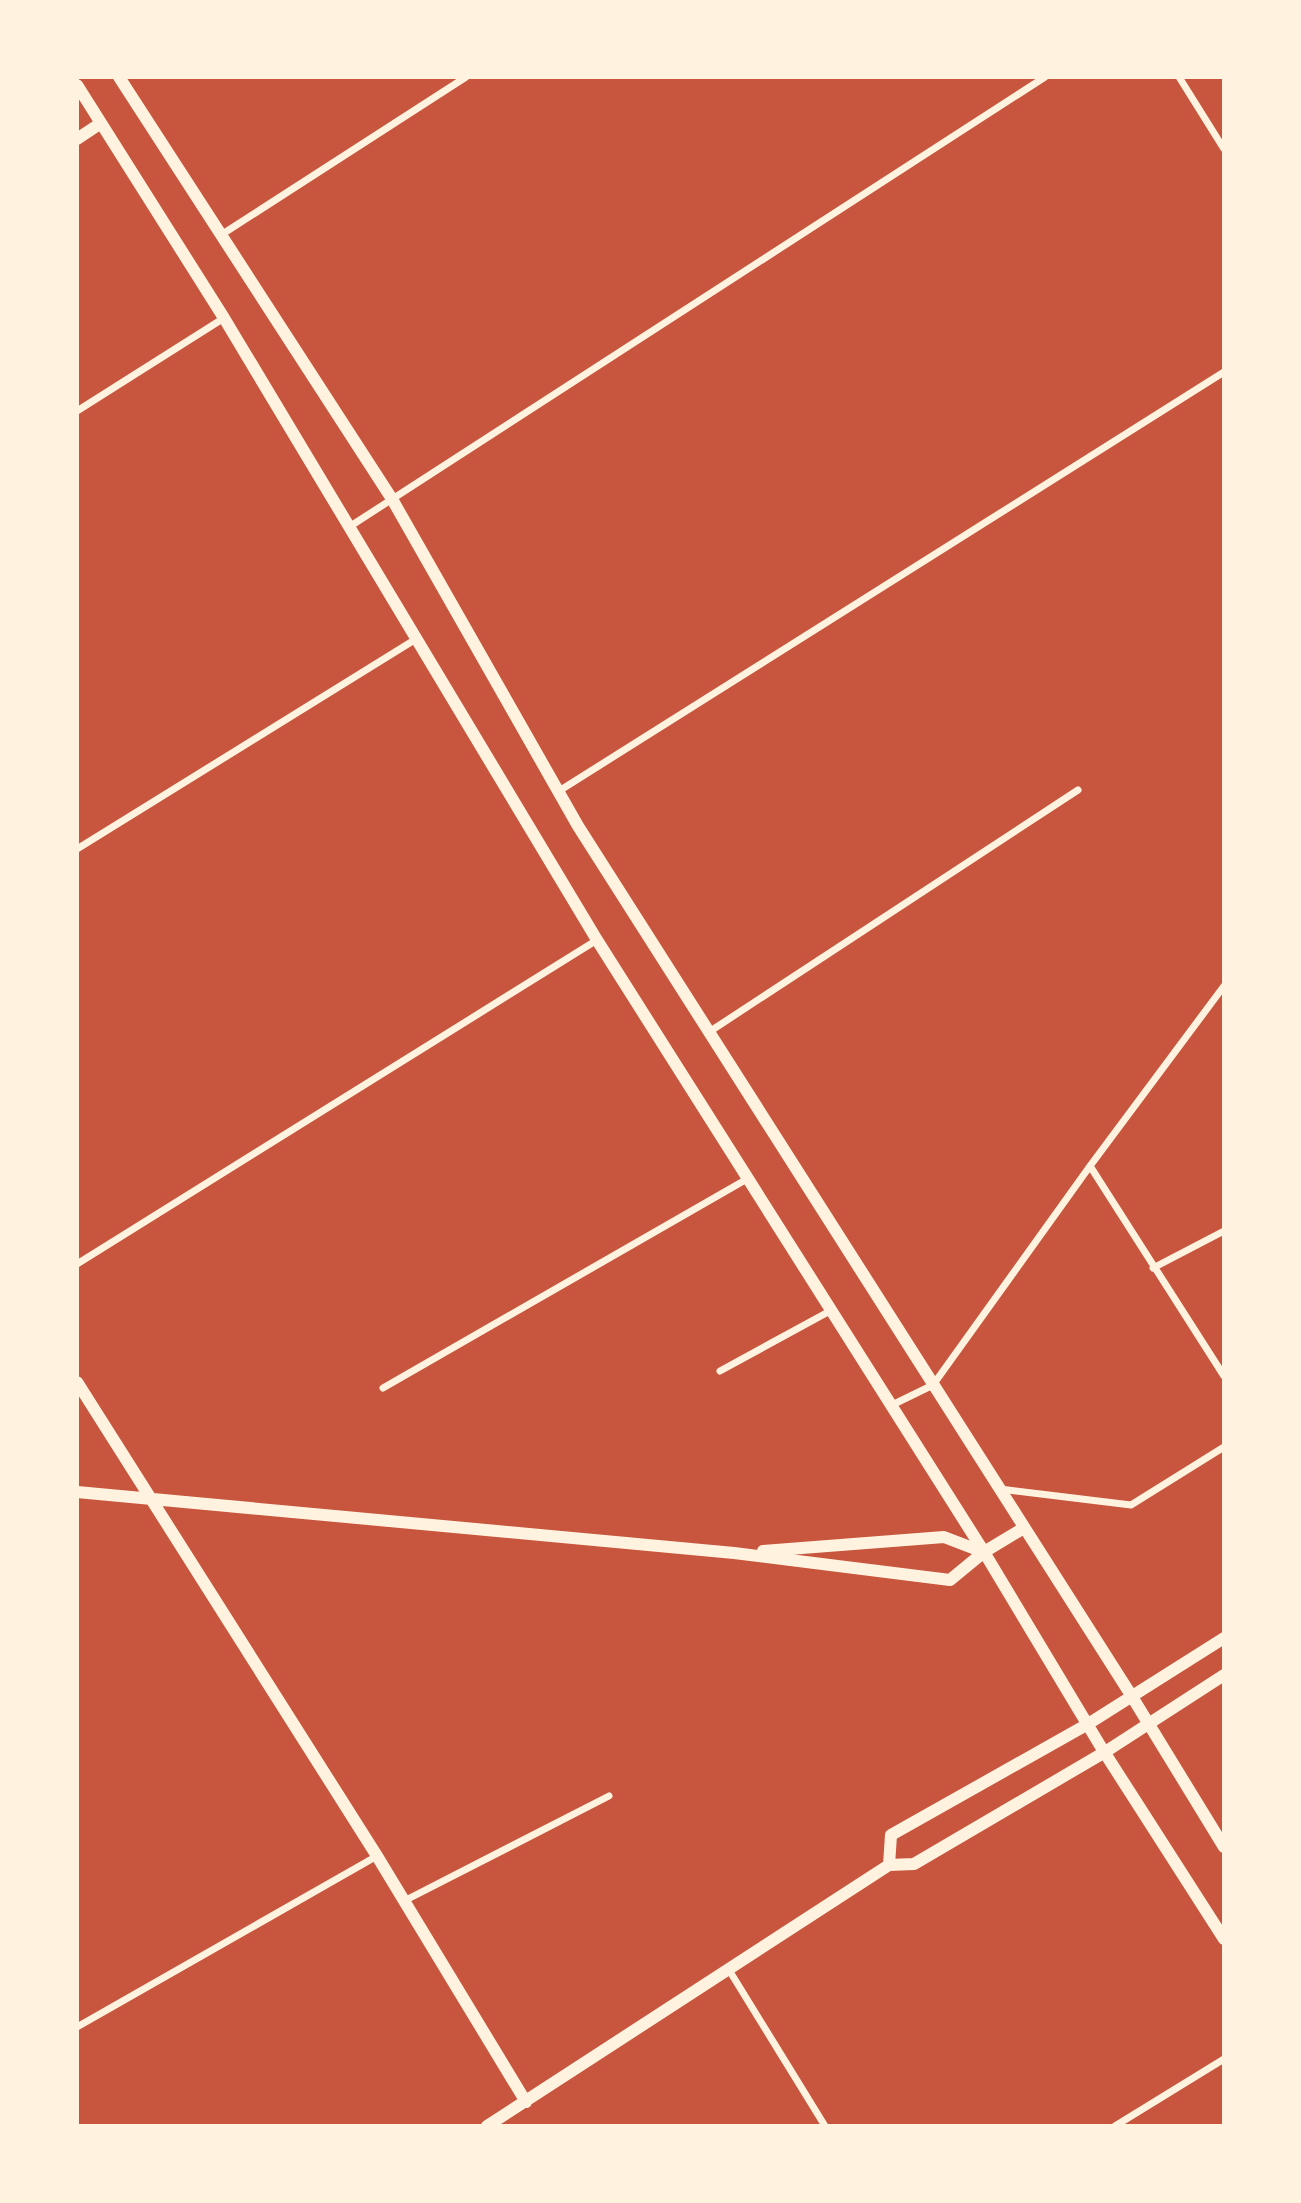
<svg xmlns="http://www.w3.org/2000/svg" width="1301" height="2203" viewBox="0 0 1301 2203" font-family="Ubuntu,sans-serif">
<rect width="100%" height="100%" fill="#c8553d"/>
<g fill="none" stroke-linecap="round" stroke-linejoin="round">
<path stroke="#fff3e0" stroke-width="7" d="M1179,77l45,72
M221,235l245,-158
M77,411l147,-93
M349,527l696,-450
M559,791l665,-419
M77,849l339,-210
M709,1032l369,-242
M1090,1166l134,210
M77,1264l520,-324
M1153,1268l71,-37
M720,1371l110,-60
M383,1388l364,-209
M890,1406l43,-21 157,-219 134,-180
M1000,1489l131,16 93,-58
M404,1901l205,-105
M729,1970l96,156
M77,2027l300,-171
M1115,2126l109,-67"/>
<path stroke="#fff3e0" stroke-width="12" d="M119,77l273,422 186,327 553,869 93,152
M77,85l147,233 373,622 387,612 117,195 123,192
M77,139l24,-16
M77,1382l300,474 149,246
M77,1492l657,61 216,27 34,-28 40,-24
M763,1551l181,-14 39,15
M889,1865l2,-30 197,-111 136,-86
M487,2126l402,-261 25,-1 191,-112 119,-77"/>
</g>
<rect width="1301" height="2203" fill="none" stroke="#fff3e0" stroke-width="158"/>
</svg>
